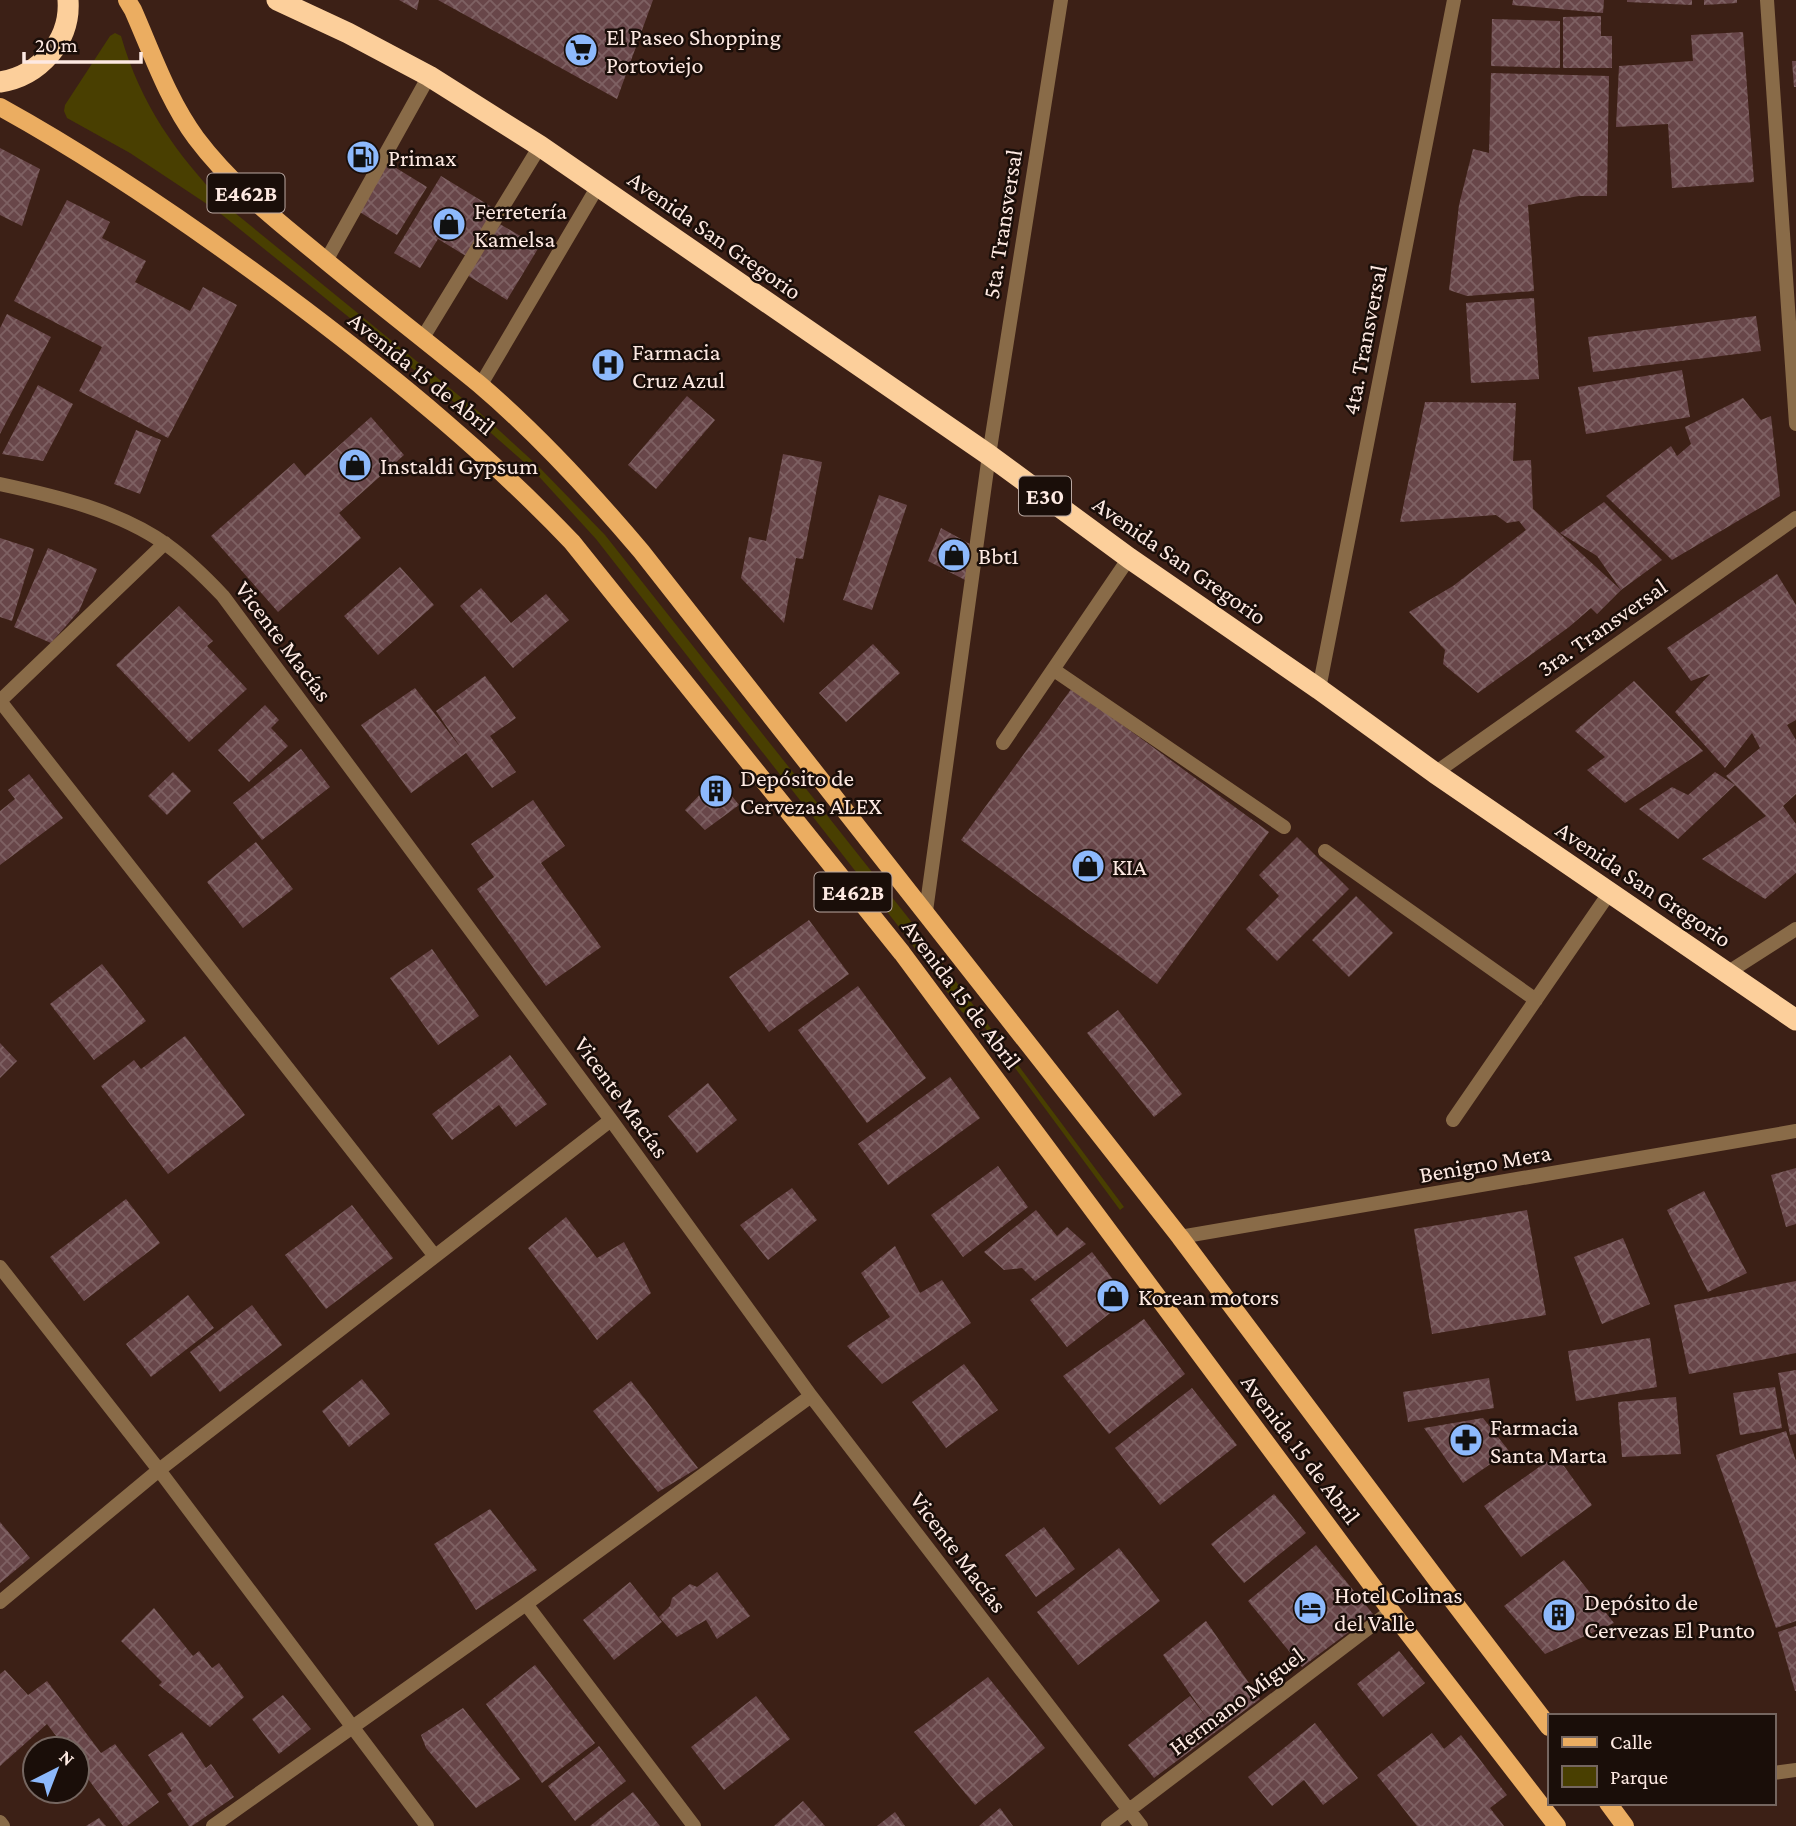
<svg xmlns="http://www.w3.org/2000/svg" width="1796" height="1826" viewBox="0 0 1796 1826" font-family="'Crimson Pro',serif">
<defs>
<pattern id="building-cross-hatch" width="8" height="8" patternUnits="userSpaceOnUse" patternTransform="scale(1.75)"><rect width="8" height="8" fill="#684649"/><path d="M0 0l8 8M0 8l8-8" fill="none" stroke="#7e6163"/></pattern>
</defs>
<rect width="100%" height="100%" fill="#3c2016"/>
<path fill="#493f01" d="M115,33l6,3c20,69 54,116 103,168l255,208 58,53 68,70 305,385 214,287 -4,3 -139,-188 -19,-10 -63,-85 -303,-388 -63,-69 -58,-51 -259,-209 -86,-57 -63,-35 -3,-7 1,-6 45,-69z"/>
<path fill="url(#building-cross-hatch)" d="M399,0h20l-2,10z
M438,0h215l-36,99z
M1513,0h91l-1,13 -91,-8z
M1627,0h65v5l-65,-3z
M1704,0h33v3l-33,2z
M1601,16v20h11v32h-49v-51z
M1492,19l68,2v47l-69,-2z
M1743,32l11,150 -82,6 -4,-64 -52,3 3,-61 74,-5 -2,-26z
M1792,61h4v26h-2z
M1491,73l118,3 -2,120h-28l-51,9 6,86 -67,5 -18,-6 10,-85 14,-56 16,4z
M0,148l40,21 -18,57 -22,-11z
M388,163l39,24 -30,48 -39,-24z
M441,176l54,33 -29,47 -28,-17 -18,29 -26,-15z
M67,200l43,22 -8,16 44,23 -11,21 55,29 13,-24 34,18 -69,133 -89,-47 23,-44 -88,-46z
M498,223l41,24 -32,53 -40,-25z
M1534,298l5,81 -68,4 -5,-80z
M7,314l44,23 -51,97v-106z
M1756,316l5,35 -168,21 -5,-35z
M1682,370l8,47 -104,17 -8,-47z
M38,385l35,19 -30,57 -41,-7z
M687,396l28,24 -59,69 -28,-24z
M1743,398l18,22 10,-4 9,80 -108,64 -66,-64 65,-50 6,10 14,-12 -6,-17z
M1425,402l91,1 -3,58 18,-1 2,49 88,81 -24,24 -6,-6 -22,19 -91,66 -35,-29 2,-14 -36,-38 44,-26 73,-56 -7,-9 -12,2 -11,-8 -96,7z
M371,417l33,38 -65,58 22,25 -83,74 -67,-76 83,-73 11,13z
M136,430l25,10 -21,54 -26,-10z
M783,454l39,8 -19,97 -7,-1 -12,65 -43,-45 8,-41 17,4z
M879,495l28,10 -35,105 -29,-10z
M1604,502l58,58 -41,30 -24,-34 -37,-23z
M941,528l38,21 -10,33 -41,-21z
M0,538l34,11 -22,72 -12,-4z
M48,548l49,21 -18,42 -28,32 -37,-16z
M400,567l34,38 -56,50 -34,-39z
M1777,574l19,31v115l-9,5 9,15v54l-13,12 13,18v49l-31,26 -63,-40 64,-43 -40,-40 34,-28 -8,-15 -27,35 -50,-56 35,-38 -19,7 -24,-33z
M481,588l30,35 35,-29 23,26 -56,48 -53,-62z
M179,606l34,35 -6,5 40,43 -58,53 -73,-77z
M873,644l27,29 -54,49 -27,-29z
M485,676l31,42 -26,18 26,36 -24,16 -26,-35 -55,40 -50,-68 54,-37 46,60 -25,-37z
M1634,681l69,70 -78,52 -38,-33 18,-13 -30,-26z
M1072,688l197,144 -112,152 -196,-144z
M265,705l14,15 -8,8 17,18 -39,36 -31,-32z
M301,749l29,38 -68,53 -29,-37z
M173,772l18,19 -24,24 -19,-19z
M1715,772l20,13 -57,54 -39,-30 33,-22 16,8z
M29,774l34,44 -63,47v-54l15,-12 -7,-9z
M717,777l22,28 -34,25 -20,-20z
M533,800l32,46 -24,17 60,84 -55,39 -69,-97 17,-12 -23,-33z
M1297,837l52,52 -72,72 -31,-32 33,-33 -20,-21z
M256,842l37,47 -50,39 -36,-46z
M1356,896l37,37 -44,44 -37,-37z
M809,920l40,54 -80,58 -40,-55z
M432,949l47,67 -41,29 -48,-67z
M102,964l44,57 -52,39 -44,-56z
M858,986l68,92 -59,45 -69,-93z
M1118,1010l64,84 -28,23 -67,-84z
M185,1036l60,79 -77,59 -67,-88 33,-26 7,9z
M0,1043l17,18 -17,17z
M510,1055l37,49 -31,23 -17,-22 -47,35 -20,-26z
M950,1077l30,41 -92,67 -30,-41z
M708,1083l29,37 -40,33 -29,-37z
M998,1166l30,41 -65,50 -32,-42z
M1796,1168v56l-10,3 -15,-52z
M792,1188l25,32 -49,40 -28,-35z
M1704,1191l43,82 -39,19 -41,-82z
M126,1199l34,44 -76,58 -34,-44z
M352,1205l41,53 -67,51 -41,-54z
M1036,1210l21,26 10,-9 19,17 -51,37 -13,-13 -18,2 -20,-18z
M1527,1210l19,105 -114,19 -18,-105z
M566,1217l31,41 27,-16 27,51 -54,47 -69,-92z
M1623,1238l27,66 -48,20 -28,-67z
M895,1246l25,47 22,-13 29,43 -89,61 -35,-38 43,-29 -29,-44z
M1092,1252l36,47 -61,48 -37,-47z
M1796,1281v72l-107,21 -15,-69z
M188,1295l26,33 -63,49 -25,-33z
M252,1305l30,40 -62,47 -30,-40z
M1144,1319l41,55 -76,60 -46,-58z
M1650,1338l7,49 -81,14 -8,-50z
M964,1364l34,46 -52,38 -34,-46z
M1796,1370v64l-6,1 -12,-62z
M1489,1378l5,30 -86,14 -5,-30z
M362,1379l28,35 -41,33 -27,-36z
M631,1381l67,87 -40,24 -65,-81z
M1775,1387l7,41 -42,7 -7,-42z
M1192,1388l45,57 -77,60 -45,-57z
M1676,1397l5,57 -59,3 -4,-55z
M1483,1418l26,33 -46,32 -39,-55z
M1786,1431l10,30v160l-20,7 -60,-173z
M1556,1455l36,50 -71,52 -37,-51z
M1274,1494l32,39 -62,50 -33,-39z
M490,1509l47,61 -61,40 -42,-66z
M0,1522l30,36 -30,25z
M1044,1527l31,42 -39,28 -31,-42z
M1316,1545l57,69 -71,53 -54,-66z
M1119,1548l41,53 -82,64 -41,-53z
M1564,1560l50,63 -69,31 -41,-48z
M717,1572l33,44 -33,23 -11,-19 -29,17 -18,-20 11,-11 2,-8 18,-14 7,3z
M630,1582l32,40 -48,38 -31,-40z
M154,1608l39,48 6,-5 13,17 7,-5 25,34 -34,30 -51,-42 3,-3 -41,-41z
M1206,1621l54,78 -106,79 -26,-33 62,-49 17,22 -44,-63z
M1796,1626v65h-1l-17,-59z
M1399,1651l26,32 -42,34 -26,-33z
M535,1665l60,78 -53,40 -56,-79z
M5,1670l23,25 19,-14 54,72 14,-9 44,58 -32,24h-4l-46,-62v-15h-11l-19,-25 -47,42v-92z
M988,1677l57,71 -70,57 -61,-73z
M283,1695l28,34 -32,25 -27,-35z
M756,1696l34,43 -66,51 -33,-43z
M463,1708l57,71 -44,29 -50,-60 -5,-13z
M1315,1723l43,55 -35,27 -19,-25 -32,26 -24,-29z
M182,1732l24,36 5,-4 23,33 -42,29h-3l-22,-32 5,-3 -24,-36z
M1432,1733l12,16 17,-14 46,60 -17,13 14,18h-87l-40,-51z
M599,1746l27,35 -51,40 -27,-35z
M633,1792l27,34h-70z
M803,1801l22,25h-51z
M1000,1808l13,18h-34z
M895,1812l10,14h-28z
M99,1818l7,8h-20z"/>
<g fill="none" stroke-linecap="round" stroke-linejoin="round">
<path stroke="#896b48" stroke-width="14" d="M326,261l103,-185
M422,339l118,-193
M480,386l118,-200
M1054,670l230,157
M1003,743l126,-185
M1325,851l211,149
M1453,1120l157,-228"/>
<path stroke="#896b48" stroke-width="14" d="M1767,0l29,424
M0,484c56,12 120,27 167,61 21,15 39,33 56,51l388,524 200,276 330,430
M1319,689l135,-689
M0,701l434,554
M0,701l165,-158
M1435,773l361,-255
M926,911l63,-456 72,-455
M1727,973l69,-44
M1180,1237l616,-106
M0,1267l159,203 268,356
M0,1602l159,-132 452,-350
M526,1604l168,222
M1773,1773l23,-3
M0,1822l3,4
M213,1826l313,-222 285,-208
M1108,1826l283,-215"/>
<path stroke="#ebad61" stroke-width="18" d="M127,0l6,10c19,43 35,90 63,128 33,44 76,79 118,113 54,45 110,88 165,133 59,50 112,108 162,167l539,686 257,343 112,147
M0,107c107,59 207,129 304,202 95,72 186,147 268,233l330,411 489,658 166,215
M1608,1803l17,23"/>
<path stroke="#fccf9b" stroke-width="21" d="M277,0l71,33 81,43 111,70 449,309 140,103 190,131 116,84 361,247
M0,82c39,-6 71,-41 68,-82"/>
</g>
<defs>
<symbol id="supermarket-disc" viewBox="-11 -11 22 22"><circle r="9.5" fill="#8db9fc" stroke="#1a0e09"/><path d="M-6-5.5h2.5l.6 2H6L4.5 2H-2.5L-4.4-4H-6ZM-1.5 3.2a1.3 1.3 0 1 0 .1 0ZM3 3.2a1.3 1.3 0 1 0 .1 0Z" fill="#111"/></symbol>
<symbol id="fuel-disc" viewBox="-11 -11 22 22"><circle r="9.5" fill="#8db9fc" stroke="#1a0e09"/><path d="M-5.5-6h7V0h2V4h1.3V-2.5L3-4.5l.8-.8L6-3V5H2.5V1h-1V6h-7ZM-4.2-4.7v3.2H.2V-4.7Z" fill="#111"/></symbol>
<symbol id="shop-disc" viewBox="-11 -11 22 22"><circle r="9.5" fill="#8db9fc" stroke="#1a0e09"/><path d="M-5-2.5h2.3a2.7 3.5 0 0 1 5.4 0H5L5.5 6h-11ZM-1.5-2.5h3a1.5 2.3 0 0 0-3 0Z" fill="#111"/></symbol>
<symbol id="hospital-disc" viewBox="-11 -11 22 22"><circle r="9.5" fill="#8db9fc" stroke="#1a0e09"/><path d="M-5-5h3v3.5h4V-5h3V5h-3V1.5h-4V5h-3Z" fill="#111"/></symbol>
<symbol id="building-disc" viewBox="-11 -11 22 22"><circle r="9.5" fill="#8db9fc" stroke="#1a0e09"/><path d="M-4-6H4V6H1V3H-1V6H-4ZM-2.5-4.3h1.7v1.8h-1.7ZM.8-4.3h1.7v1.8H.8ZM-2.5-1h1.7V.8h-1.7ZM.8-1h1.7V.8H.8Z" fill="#111"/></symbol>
<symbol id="pharmacy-disc" viewBox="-11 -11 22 22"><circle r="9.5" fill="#8db9fc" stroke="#1a0e09"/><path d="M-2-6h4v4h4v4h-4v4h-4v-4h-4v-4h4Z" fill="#111"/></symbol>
<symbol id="hotel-disc" viewBox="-11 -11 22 22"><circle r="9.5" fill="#8db9fc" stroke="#1a0e09"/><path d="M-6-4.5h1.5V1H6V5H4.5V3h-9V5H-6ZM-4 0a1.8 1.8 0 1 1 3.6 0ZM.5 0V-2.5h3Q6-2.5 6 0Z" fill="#111"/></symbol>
</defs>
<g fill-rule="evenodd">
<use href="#supermarket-disc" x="562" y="31" width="38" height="38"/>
<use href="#fuel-disc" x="344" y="138" width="38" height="38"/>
<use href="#shop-disc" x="430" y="205" width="38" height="38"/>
<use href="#hospital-disc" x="589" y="346" width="38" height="38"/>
<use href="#shop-disc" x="336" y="446" width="38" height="38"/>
<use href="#shop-disc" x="935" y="536" width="38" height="38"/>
<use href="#building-disc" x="697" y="772" width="38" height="38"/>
<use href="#shop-disc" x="1069" y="847" width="38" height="38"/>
<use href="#shop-disc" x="1094" y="1277" width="38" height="38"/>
<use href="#pharmacy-disc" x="1447" y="1421" width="38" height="38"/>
<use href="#hotel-disc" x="1291" y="1589" width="38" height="38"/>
<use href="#building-disc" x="1540" y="1596" width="38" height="38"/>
</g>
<g text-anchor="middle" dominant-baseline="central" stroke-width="5" stroke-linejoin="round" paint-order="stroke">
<g fill="#1a0e09" stroke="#b9a7a1" stroke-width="2">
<rect x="207.5" y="173.5" width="77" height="39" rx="5"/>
<rect x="1019" y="476.5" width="52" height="39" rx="5"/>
<rect x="814.5" y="872.5" width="77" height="39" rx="5"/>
</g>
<g font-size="23" font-weight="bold" fill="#fde9e2">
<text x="246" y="193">E462B</text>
<text x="1045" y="496">E30</text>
<text x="853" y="892">E462B</text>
</g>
<g font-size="24" fill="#fde9e2" stroke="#1a0e09" text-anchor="start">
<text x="606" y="36">El Paseo Shopping<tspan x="606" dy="28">Portoviejo</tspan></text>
<text x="388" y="157">Primax</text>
<text x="474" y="210">Ferretería<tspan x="474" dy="28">Kamelsa</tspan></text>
<text x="632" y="351">Farmacia<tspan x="632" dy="28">Cruz Azul</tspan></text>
<text x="380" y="465">Instaldi Gypsum</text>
<text x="978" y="555">Bbt1</text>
<text x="740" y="777">Depósito de<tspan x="740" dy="28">Cervezas ALEX</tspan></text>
<text x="1112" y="866">KIA</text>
<text x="1138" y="1296">Korean motors</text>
<text x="1490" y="1426">Farmacia<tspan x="1490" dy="28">Santa Marta</tspan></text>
<text x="1334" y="1594">Hotel Colinas<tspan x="1334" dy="28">del Valle</tspan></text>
<text x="1584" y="1601">Depósito de<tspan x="1584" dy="28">Cervezas El Punto</tspan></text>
</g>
<g font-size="24" fill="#fde9e2" stroke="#1a0e09">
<text transform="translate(1002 224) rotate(-81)">5ta. Transversal</text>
<text transform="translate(715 235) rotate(35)">Avenida San Gregorio</text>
<text transform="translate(1364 340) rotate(-79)">4ta. Transversal</text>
<text transform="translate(422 373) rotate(39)">Avenida 15 de Abril</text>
<text transform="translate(1180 560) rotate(35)">Avenida San Gregorio</text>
<text transform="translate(1602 627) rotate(-35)">3ra. Transversal</text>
<text transform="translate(284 641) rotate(53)">Vicente Macías</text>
<text transform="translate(1644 884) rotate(34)">Avenida San Gregorio</text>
<text transform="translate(962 994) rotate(53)">Avenida 15 de Abril</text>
<text transform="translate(622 1097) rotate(54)">Vicente Macías</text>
<text transform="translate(1485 1163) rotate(-10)">Benigno Mera</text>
<text transform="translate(1301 1449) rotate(53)">Avenida 15 de Abril</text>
<text transform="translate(959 1552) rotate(53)">Vicente Macías</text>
<text transform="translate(1236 1701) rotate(-37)">Hermano Miguel</text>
</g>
</g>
<rect x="1548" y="1714" width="228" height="91" fill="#1a0e09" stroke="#756660" stroke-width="2"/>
<rect x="1562" y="1737" width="35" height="10" fill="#ebad61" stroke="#756660" stroke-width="2"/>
<text x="1610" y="1749" font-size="21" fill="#fde9e2">Calle</text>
<rect x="1562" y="1766" width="35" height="21" fill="#493f01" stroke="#756660" stroke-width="2"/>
<text x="1610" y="1784" font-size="21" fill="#fde9e2">Parque</text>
<g transform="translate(56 1770) rotate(42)"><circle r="33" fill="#1a0e09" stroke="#756660" stroke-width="2"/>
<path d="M0-5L12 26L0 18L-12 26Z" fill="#8db9fc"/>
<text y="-10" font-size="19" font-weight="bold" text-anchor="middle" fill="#fde9e2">N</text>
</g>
<path d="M24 52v10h117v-10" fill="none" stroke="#fde9e2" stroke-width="3.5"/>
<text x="35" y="52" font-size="21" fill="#fde9e2" stroke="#1a0e09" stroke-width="5" paint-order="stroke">20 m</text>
</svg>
